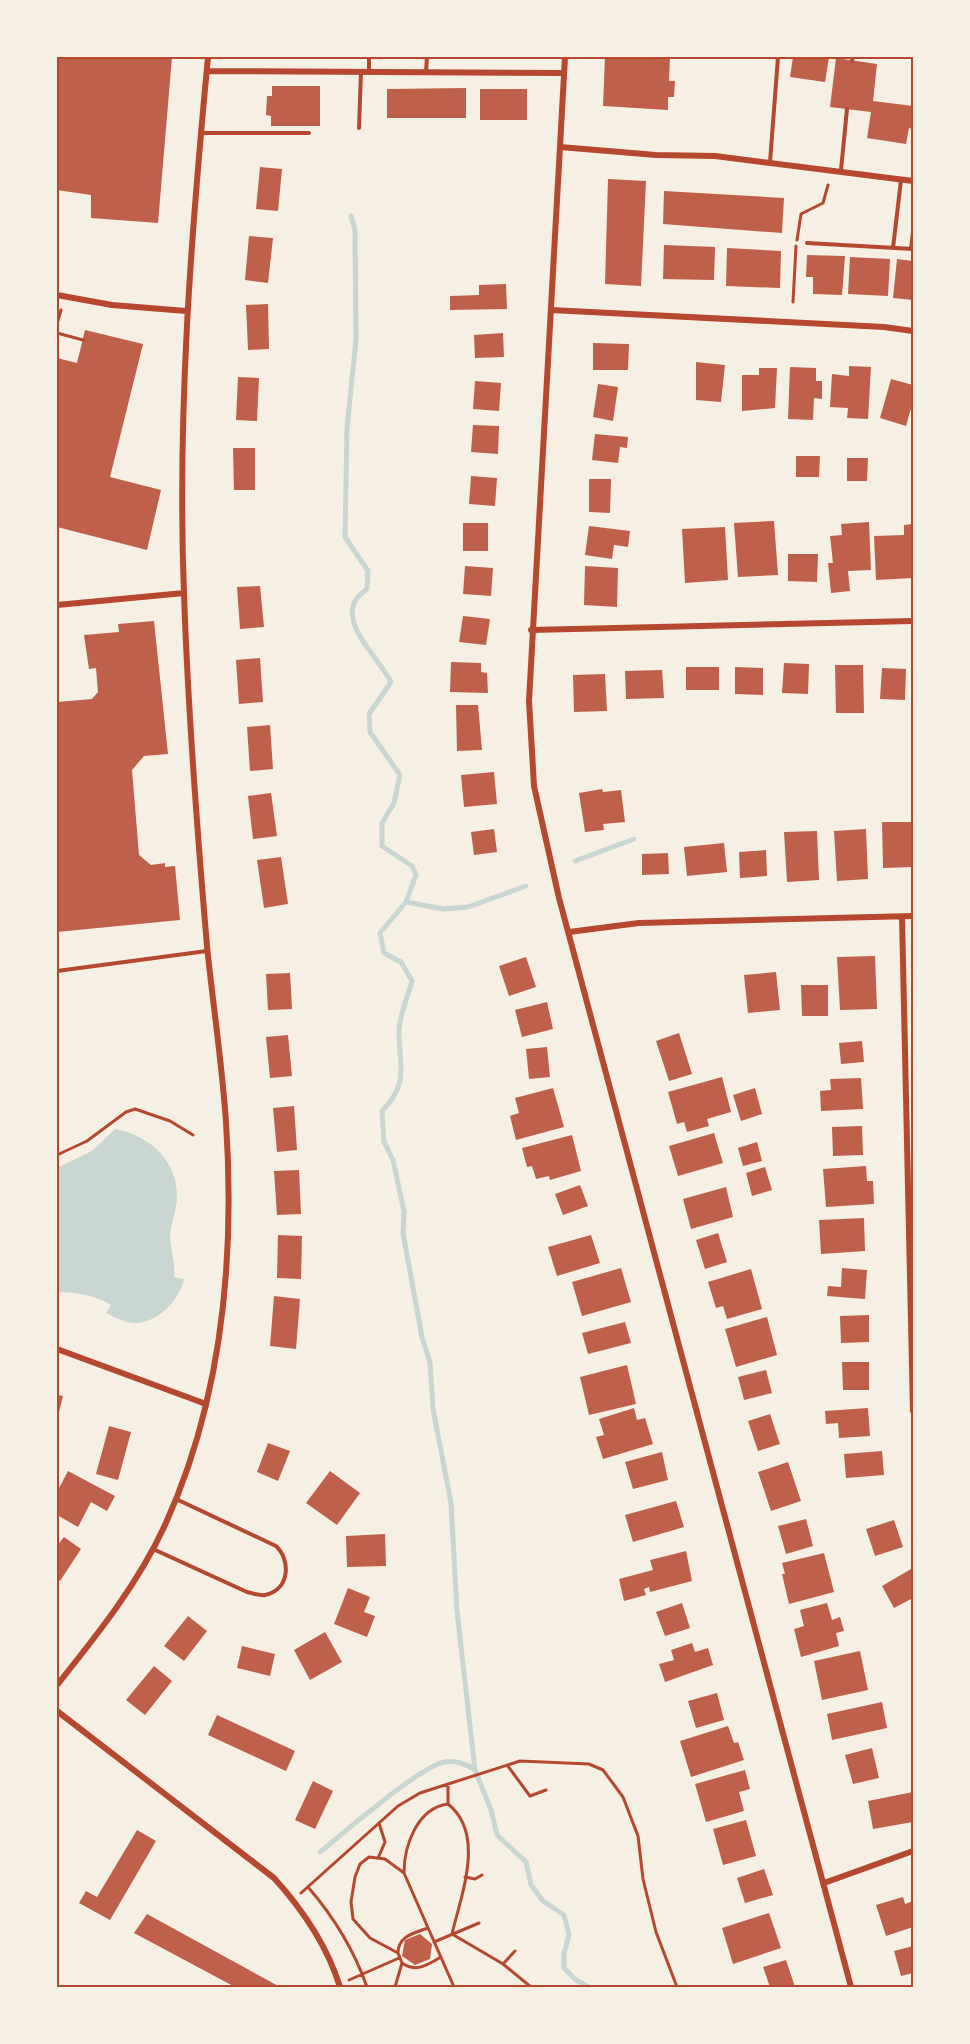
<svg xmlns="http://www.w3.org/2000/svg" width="970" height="2044" viewBox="0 0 970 2044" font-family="Karla,sans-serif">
<rect width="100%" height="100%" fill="#f6efe4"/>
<path fill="#c9d6d2" d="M115,1129c35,7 63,31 62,70 -1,12 -6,24 -7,36 0,15 6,28 4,42l10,2c-5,24 -34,52 -60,42 -6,-2 -12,-5 -18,-8l5,-8c-17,-10 -35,-13 -54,-13v-124l35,-17z"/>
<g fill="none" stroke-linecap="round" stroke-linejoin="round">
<path stroke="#c9d6d2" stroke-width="5" d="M351,216l4,14 1,110 -9,88 -2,109 23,34 -1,18c-4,3 -11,9 -13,14 -10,26 25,55 37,79l-22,32 1,18 30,43 -6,28 -12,20v23l30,20 4,9 -10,27 -26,31 4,20 17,9 11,19c-4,15 -13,35 -13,51 0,34 11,50 -17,79l2,31 9,18 11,51 -1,22 19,104 8,25 3,47 18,94 6,108 18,159 16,40 6,25 29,27 5,23 12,16 21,14 5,20 -5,18v15l12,12 13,7
M575,861l59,-22
M406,902l37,7 25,-2 58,-21
M320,1852c24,-19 100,-86 125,-90 10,-2 22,2 30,8"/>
</g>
<path fill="#bf614a" d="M57,57h115l-14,166 -67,-5v-23l-34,-5z
M605,57h65l-1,24h6l-1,16h-6v13l-65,-4z
M793,57h36l-4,25 -35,-5z
M836,58l41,6 -4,37 40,5v23l-4,-1 -3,16 -39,-6 4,-26 -41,-5z
M272,86h48v40h-49v-10l-5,-1 1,-19h5z
M466,88v30h-79v-29z
M480,89h47v31h-47z
M260,167l22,2 -4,42 -22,-2z
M608,179l38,2 -5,105 -36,-2z
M664,191l120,7 -2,35 -119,-9z
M249,236l24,2 -5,45 -23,-3z
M664,245l51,2 -1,33 -51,-1z
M727,248l54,3 -1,37 -54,-2z
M807,255l38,1 -3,39 -29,-1v-17h-7z
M850,257l40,2 -2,37 -40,-2z
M897,259l16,2v39l-20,-2z
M506,284l1,25 -57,1v-14l29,-1v-10z
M268,304l1,45 -21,1 -2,-45z
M85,330l58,14 -33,133 51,13 -14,60 -90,-23v-169l20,5z
M503,333l1,24 -29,1 -1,-23z
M593,343l36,1 -1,26h-35z
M696,362l29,3 -4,37 -25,-2z
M849,366l22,1 -3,52 -21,-1 1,-10 -18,-1 2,-33 17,2z
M790,367l26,1v13h6v18l-8,-1 -1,22 -25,-1z
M759,368h18l-2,40 -33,3v-36h17z
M238,377l21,1 -2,43 -21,-1z
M891,379l22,6v16l-7,25 -26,-8z
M475,381l26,2 -2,28 -26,-2z
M598,384l20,3 -5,34 -20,-4z
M473,425l26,1 -1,28 -27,-2z
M595,434l33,3 -1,11 -7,-1 -2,16 -26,-3z
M233,448h22v42h-21z
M796,456h24l-1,21h-23z
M847,458h21l-1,23h-20z
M471,476l26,2 -2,28 -26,-2z
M589,479h22l-1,34 -21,-1z
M774,521l4,54 -40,2 -4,-54z
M869,522l2,48 -23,1 2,20 -19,2 -3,-30h5l-3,-27 12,-1 -1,-11z
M463,523h25v28h-25z
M913,524v54l-37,2 -2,-44 30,-1v-10z
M589,526l41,5 -2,16 -14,-2 -2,14 -27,-4z
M725,527l3,53 -43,3 -3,-54z
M788,554h30l-1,28 -29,-1z
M465,566l28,2 -2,28 -28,-2z
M585,566l33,2 -1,39 -33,-2z
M260,586l4,41 -24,2 -3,-42z
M463,616l27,3 -4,26 -27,-3z
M154,621l14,133 -24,2 -12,14 7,85 12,10 14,-2v4l10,-1 5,54 -123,12v-230l35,-3 6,-7 -2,-24 -7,1 -5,-34 35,-3 -1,-8z
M260,658l3,44 -24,2 -3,-44z
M451,662l30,1v9l6,1 1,20 -38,-1z
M784,663l25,1 -1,30 -26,-1z
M835,665h28l1,48h-28z
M686,667h33v23h-33z
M735,667l28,1v27l-28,-1z
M882,668l24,1 -1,31 -25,-1z
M662,670l2,28 -38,1 -1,-28z
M605,674l2,37 -33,1 -1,-37z
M456,705h22l4,45 -25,1z
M270,725l3,44 -23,2 -3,-44z
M494,772l3,32 -33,3 -3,-32z
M602,789l1,3 18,-2 4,32 -22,2 1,6 -19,2 -6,-39z
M271,793l6,43 -24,3 -5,-43z
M882,822h30l1,45 -30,1z
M494,829l3,23 -23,3 -3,-23z
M866,829l2,50 -31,2 -3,-50z
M817,831l2,49 -32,2 -3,-50z
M724,843l3,29 -40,4 -3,-29z
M766,850l1,26 -27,2 -1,-26z
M668,853l1,21 -27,1v-21z
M281,857l7,47 -24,4 -7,-48z
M875,956l2,53 -37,1 -3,-53z
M526,957l10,30 -27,9 -10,-30z
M776,972l4,38 -32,3 -4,-38z
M290,973l2,36 -24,1 -2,-36z
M801,985h27v31h-26z
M547,1002l6,27 -31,8 -7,-27z
M679,1033l13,41 -23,7 -13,-40z
M288,1035l4,41 -22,2 -4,-41z
M862,1041l2,21 -23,2 -2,-21z
M547,1047l3,30 -21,2 -3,-30z
M722,1077l9,35 -24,7 2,7 -22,6 -3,-10 -7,2 -9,-32z
M861,1078l2,31 -42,2 -1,-20 11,-1 -1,-11z
M553,1088l11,39 -48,13 -6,-24 9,-3 -4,-15z
M755,1088l7,26 -21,7 -8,-26z
M294,1106l3,44 -20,2 -4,-44z
M862,1126l1,29 -30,1 -1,-29z
M714,1133l9,30 -45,13 -9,-30z
M572,1135l9,36 -31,9 -1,-4 -13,3 -4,-13 -5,1 -5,-19z
M757,1142l5,19 -19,5 -5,-18z
M866,1166l1,15h6l1,23 -48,3 -3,-38z
M765,1167l7,23 -20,6 -6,-23z
M299,1170l2,44 -24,1 -3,-44z
M580,1185l8,21 -25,9 -8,-21z
M726,1187l7,30 -42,12 -8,-30z
M864,1218l1,33 -44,3 -2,-34z
M718,1233l9,29 -22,7 -9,-29z
M278,1235l24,1 -1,43 -24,-1z
M591,1235l9,28 -43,13 -9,-29z
M621,1268l10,34 -49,14 -10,-34z
M842,1268l25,2 -2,29 -38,-3 1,-10 13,1z
M751,1269l11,40 -35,10 -4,-13 -7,2 -8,-26z
M274,1296l26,3 -4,50 -26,-3z
M869,1315v27l-28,1 -1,-27z
M767,1317l10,38 -41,12 -11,-38z
M625,1322l6,21 -43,11 -6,-21z
M842,1362h27v28h-26z
M627,1365l9,39 -47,11 -9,-38z
M766,1370l6,23 -28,7 -6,-23z
M57,1395l6,1 -5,20h-1z
M634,1408l3,12 8,-2 8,26 -50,15 -7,-22 8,-2 -5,-16z
M868,1408l2,28 -31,2 -1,-15 -12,1 -1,-13z
M770,1414l10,30 -22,7 -10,-30z
M109,1426l22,6 -13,48 -22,-6z
M268,1443l22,8 -12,30 -21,-9z
M882,1451l2,24 -38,3 -2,-24z
M662,1452l6,28 -35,9 -8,-27z
M788,1462l13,39 -30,10 -13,-39z
M68,1471l47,25 -8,15 -16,-9 -13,25 -21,-12v-23z
M330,1471l30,22 -23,32 -31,-22z
M676,1501l8,26 -51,15 -8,-27z
M806,1519l7,27 -27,8 -8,-28z
M894,1520l9,27 -28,9 -9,-27z
M385,1534l1,32 -39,1 -1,-31z
M64,1537l17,12 -21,32 -3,-3v-32z
M686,1551l6,30 -42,11 -1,-5 -5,2 2,6 -22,6 -5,-22 34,-9 -3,-10z
M824,1553l10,39 -45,12 -7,-30h3l-3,-11z
M911,1569l2,29 -19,10 -12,-22z
M348,1588l22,9 -6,15 11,4 -8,21 -33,-13z
M682,1603l8,25 -25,8 -9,-24z
M827,1603l5,17 8,-3 4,14 -8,2 3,13 -38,11 -7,-28 10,-3 -4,-16z
M188,1616l19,15 -23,30 -20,-15z
M325,1632l17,30 -32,18 -16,-30z
M692,1643l3,9 13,-4 5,17 -48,17 -6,-18 15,-4 -3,-10z
M242,1646l33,8 -5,22 -33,-8z
M860,1651l8,39 -46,10 -8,-39z
M154,1666l18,15 -27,34 -19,-15z
M717,1693l7,27 -28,8 -8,-27z
M882,1702l5,26 -55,12 -5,-26z
M217,1715l78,36 -9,20 -78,-36z
M728,1726l6,17 4,-1 6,18 -53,17 -11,-36z
M872,1748l7,30 -26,6 -8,-29z
M745,1770l5,19 -11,3 5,19 -38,11 -11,-38z
M313,1781l20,10 -18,38 -20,-9z
M913,1792v30l-40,7 -5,-28z
M746,1820l10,36 -33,9 -10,-36z
M137,1830l19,11 -46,79 -31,-17 7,-12 11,6z
M764,1869l9,26 -28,8 -8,-25z
M903,1897l2,7 8,-3v26l-27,9 -10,-31z
M769,1913l12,35 -48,16 -11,-36z
M147,1914l133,73h-45l-101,-54z
M420,1934l12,10 -2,15 -15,6 -13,-9 3,-16z
M913,1946v27l-12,3 -7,-25z
M786,1960l9,27h-25l-7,-20z"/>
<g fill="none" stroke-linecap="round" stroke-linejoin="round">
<path stroke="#b5482f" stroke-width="3" d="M797,240l4,-26 22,-11 5,-18
M793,302l3,-56
M57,324l4,-14
M57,333l26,7
M57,1155l30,-14 39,-29 9,-3 35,12 23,14
M507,1765l23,31 16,-6
M448,1803v-19
M379,1823l6,19 -6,14
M404,1873c0,-27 13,-65 44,-69 38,30 13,91 4,130
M465,1877l10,2 7,-4
M308,1887c25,29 46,63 59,100
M301,1893l97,-87 22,-13 100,-32 69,3 14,6 20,27 15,39 5,43 13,53 21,55
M452,1934l51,30 28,23
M434,1942l45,-19
M398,1953c0,-17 16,-20 30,-25
M402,1963c14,10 25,2 39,-6
M503,1964l12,-13
M349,1980l50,-22
M395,1987l7,-24 -4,-10 -28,-15 -17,-19 -2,-17 4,-25 5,-13 9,-7 16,2 19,14 50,114"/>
<path stroke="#b5482f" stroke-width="4" d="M852,61l1,-4
M369,71v-14
M426,72l1,-15
M359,128l2,-56
M201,133h108
M770,162l8,-105
M841,170l6,-61
M807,243l106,6
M893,248l8,-68
M911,249l2,-17
M57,971l150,-20
M153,1549l94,43c5,1 13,4 18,3 25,-5 26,-35 11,-49l-100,-47"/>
<path stroke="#b5482f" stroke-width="6" d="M565,57l-36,644 5,85 25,112 292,1089
M207,71l357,2
M560,147l96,8 59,1 198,25
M57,295l55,10 74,6
M551,310l333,17 29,4
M57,605l127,-12
M531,630l382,-9
M902,917l11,494
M569,932l70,-9 274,-7
M57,1349l149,55
M57,1685c40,-50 81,-101 108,-160 57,-125 70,-267 61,-403 -4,-59 -13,-117 -19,-176 -10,-117 -19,-234 -23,-352 -7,-180 7,-358 24,-537
M57,1711l217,167c30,33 53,67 66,109
M824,1883l89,-32"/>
</g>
<rect width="970" height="2044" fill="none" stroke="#f6efe4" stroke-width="117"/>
<rect x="58" y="58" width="854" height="1928" fill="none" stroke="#b5482f" stroke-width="2"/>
</svg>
